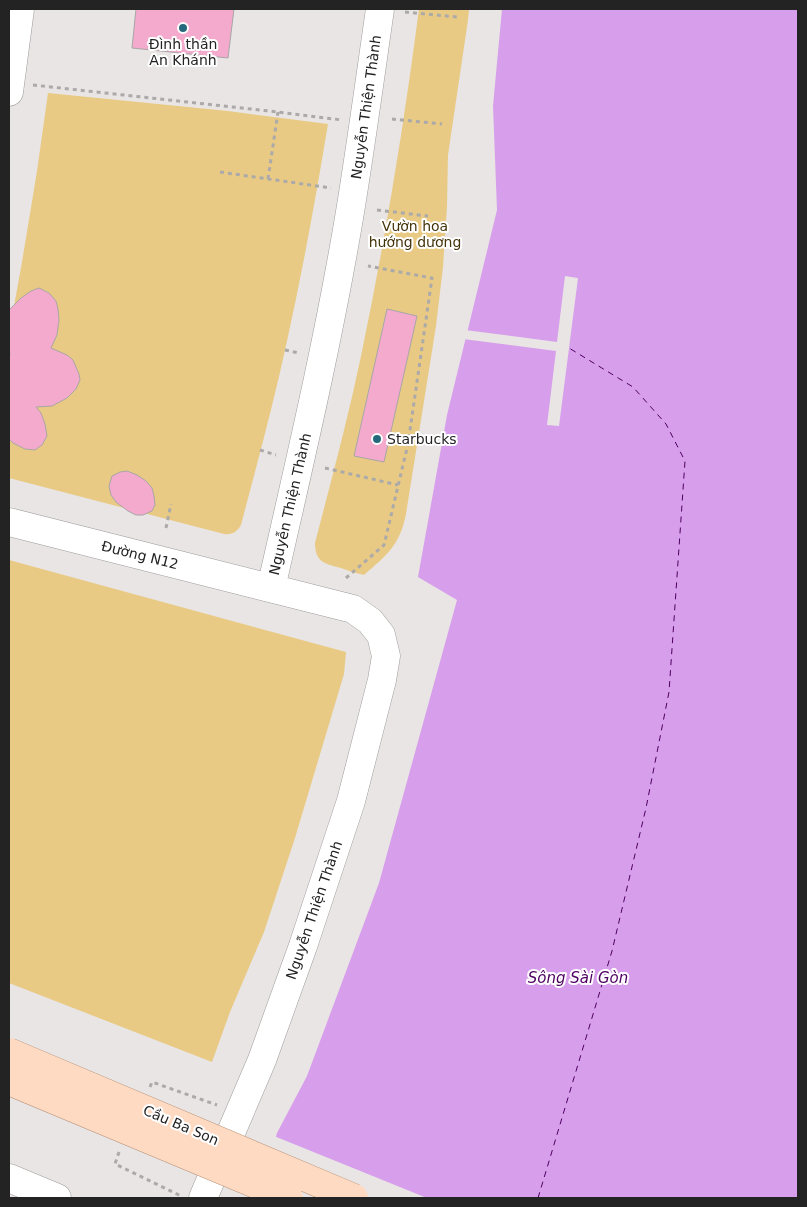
<svg xmlns="http://www.w3.org/2000/svg" width="807" height="1207" viewBox="0 0 807 1207" font-family="'DejaVu Sans',sans-serif">
<rect width="100%" height="100%" fill="#e8e5e4"/>
<path fill="#e9ca84" d="M419,9h50l-1,11 -20,135 -1,51 -4,61 -7,59 -30,188c-6,31 -19,41 -42,61 -8,-2 -16,-4 -23,-7 -16,-4 -26,-6 -26,-25 16,-62 33,-124 46,-187 24,-115 43,-231 58,-347z
M48,93l180,18 100,13c-12,72 -25,145 -41,217 -13,61 -30,123 -46,184 -4,7 -9,10 -17,9l-215,-56v-144l13,-72 15,-91z
M9,560l337,92 -2,22 -49,164 -31,94 -34,80 -18,50 -203,-79z"/>
<path fill="#d79eeb" d="M502,9h296v1189h-539l18,-65 30,-57 72,-193 78,-283 -39,-23 29,-162 50,-205 -4,-104z"/>
<path fill="#e8e5e4" d="M565,276l13,2 -19,148 -12,-1 9,-74 -93,-12 2,-9 92,12z
M274,1136l153,62h-171z"/>
<g fill="none" stroke-linecap="round" stroke-linejoin="round">
<path stroke="#4d0061" stroke-width="1" stroke-dasharray="6 5" stroke-linecap="butt" d="M538,1198l74,-247 34,-143 23,-116 16,-231 -19,-37 -33,-37 -64,-39"/>
</g>
<path fill="#f4aacd" stroke="#a9a6a7" d="M136,9h98l-6,49 -96,-10z
M39,288l10,5 7,8 2,8 1,11 -2,15 -6,13 16,7 6,5 6,14 1,6 -4,9 -9,9 -15,8 -16,1 5,6 4,11 2,12 -5,9 -7,5 -10,-1 -12,-6 -4,-4v-82l1,-2 -1,-6v-39l12,-12 10,-7z
M387,309l30,7 -33,146 -30,-6z
M127,471l10,4 9,6 6,7 2,8 1,9 -3,6 -9,4h-7l-8,-4 -12,-9 -5,-7 -2,-9 3,-10 8,-4z"/>
<g fill="none" stroke-linecap="round" stroke-linejoin="round">
<defs>
<path id="minor" d="M9,92l11,-83
M9,522l344,87 17,12 11,14 5,21 -4,24 -31,121 -48,145 -41,114 -59,138
M271,588c29,-127 59,-254 80,-382 9,-56 17,-113 25,-169l4,-28
M9,1178l48,20"/>
</defs>
<use href="#minor" stroke="#9f9c9c" stroke-width="29"/>
<path stroke="#acaaa9" stroke-width="3" stroke-dasharray="4 4" stroke-linecap="butt" d="M405,12l52,5
M33,85l245,27 64,8
M392,119l50,5
M220,172l111,16
M268,179l10,-67
M377,210l51,6
M285,350l14,3
M260,450l16,5
M325,468l73,17
M166,528l5,-24
M346,578l38,-33 24,-101 24,-166 -64,-12
M150,1087l2,-5 65,23
M119,1152l-4,12 66,32"/>
<use href="#minor" stroke="#fff" stroke-width="28"/>
<defs>
<path id="major-bridge" d="M9,1052l345,146
M9,1081l280,117"/>
</defs>
<use href="#major-bridge" stroke="#b18a70" stroke-width="29" stroke-linecap="butt"/>
<use href="#major-bridge" stroke="#fedac2" stroke-width="28"/>
</g>
<g fill="#27697c" stroke="#fff" stroke-width="2">
<circle cx="183" cy="28" r="5"/>
<circle cx="377" cy="439" r="5"/>
</g>
<g text-anchor="middle" dominant-baseline="central" stroke-width="4" stroke-linejoin="round" paint-order="stroke">
<g font-size="14" fill="#242323" stroke="#fff">
<text x="183" y="44">Đình thần<tspan x="183" dy="16">An Khánh</tspan></text>
<text x="387" y="439" text-anchor="start">Starbucks</text>
</g>
<g font-size="14" fill="#242323" stroke="#fff">
<text transform="translate(366 107) rotate(-82)">Nguyễn Thiện Thành</text>
<text transform="translate(290 504) rotate(-77)">Nguyễn Thiện Thành</text>
<text transform="translate(140 555) rotate(14)">Đường N12</text>
<text transform="translate(314 910) rotate(-71)">Nguyễn Thiện Thành</text>
<text transform="translate(181 1125) rotate(23)">Cầu Ba Son</text>
</g>
<g font-size="14" fill="#44340a" stroke="#fff">
<text x="415" y="226">Vườn hoa<tspan x="415" dy="16">hướng dương</tspan></text>
</g>
<g font-size="15" font-style="italic" fill="#4d0061" stroke="#fff">
<text x="578" y="978">Sông Sài Gòn</text>
</g>
</g>
<rect width="807" height="1207" fill="none" stroke="#242323" stroke-width="20"/>
</svg>
